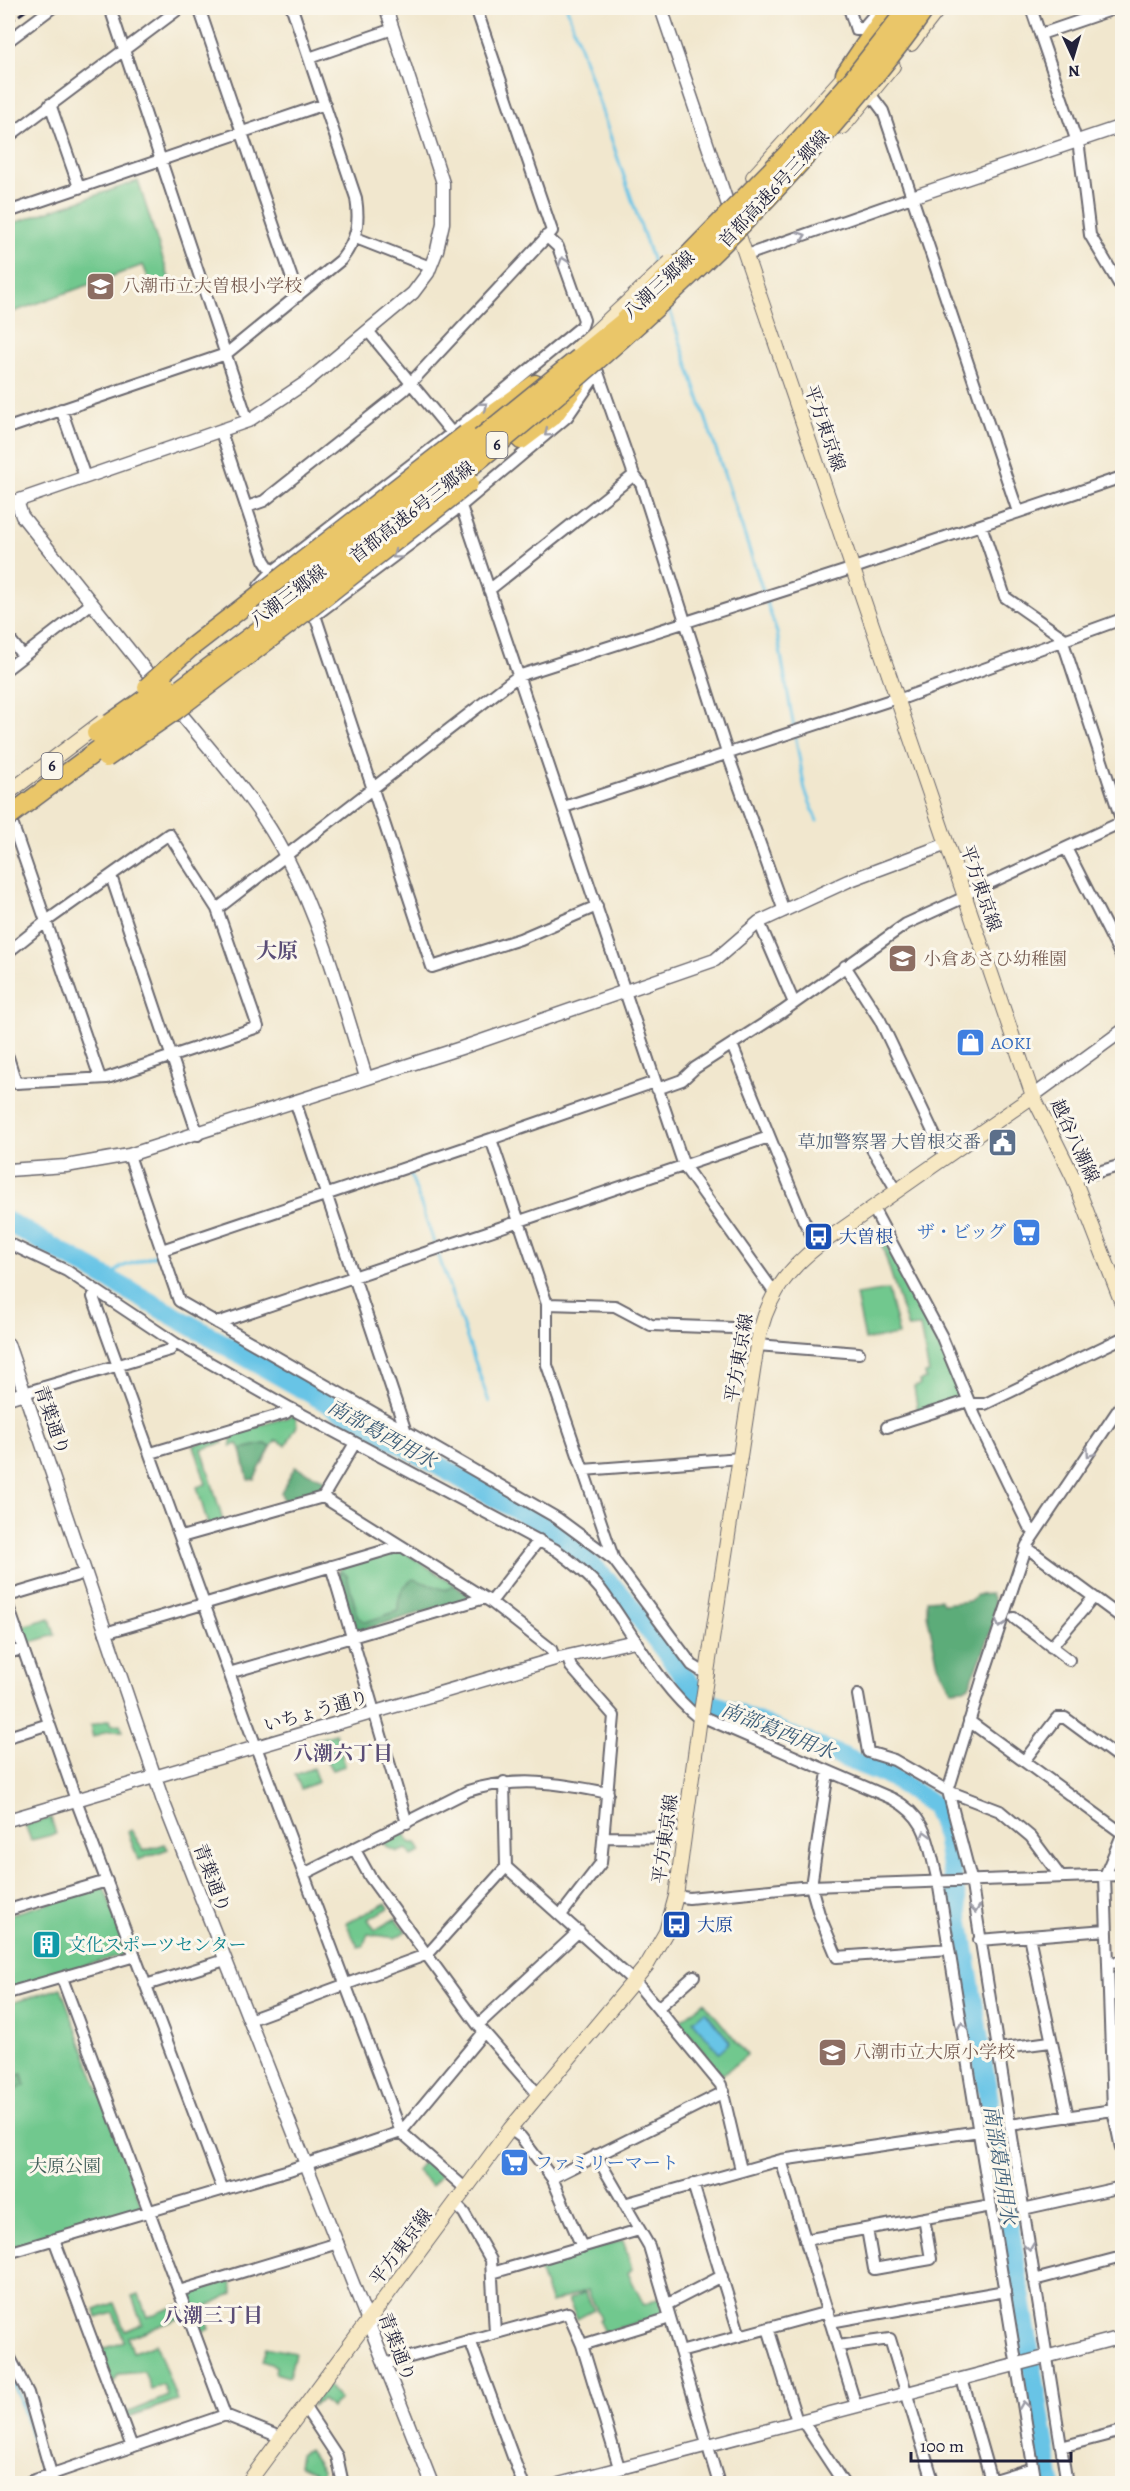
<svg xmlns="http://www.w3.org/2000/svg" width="1130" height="2491" viewBox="0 0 1130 2491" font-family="Alegreya,'Noto Serif JP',serif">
<rect width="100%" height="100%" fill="#fbf7ec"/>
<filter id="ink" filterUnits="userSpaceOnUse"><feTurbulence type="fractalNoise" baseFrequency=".0167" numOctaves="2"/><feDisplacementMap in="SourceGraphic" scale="12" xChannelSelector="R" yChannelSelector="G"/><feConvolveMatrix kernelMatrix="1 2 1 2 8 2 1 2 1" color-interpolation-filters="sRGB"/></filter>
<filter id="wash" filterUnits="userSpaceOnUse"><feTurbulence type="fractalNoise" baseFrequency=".008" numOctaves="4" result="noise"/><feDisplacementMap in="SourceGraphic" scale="24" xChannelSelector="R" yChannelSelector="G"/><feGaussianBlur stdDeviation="1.35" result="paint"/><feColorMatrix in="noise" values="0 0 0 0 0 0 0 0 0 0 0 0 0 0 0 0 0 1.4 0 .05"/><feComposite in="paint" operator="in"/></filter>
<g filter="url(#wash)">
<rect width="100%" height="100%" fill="#f1e7ce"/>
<path fill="#71c88e" stroke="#4a7564" stroke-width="1.5" d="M138,181l32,100 -18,6 -9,-22 -135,49v-89z
M884,1240l50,94 27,65 -43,12 -4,-24 6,-2 -1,-4 7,-2 -1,-5 4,-1 -9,-46 -12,1 -27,-86z
M888,1290l11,45 -34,5 -9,-45z
M295,1415l2,11 -11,19 -10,-5 -5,7 -7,-3 -23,5 -3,-5 -7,2v-12z
M218,1438l5,5 -21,6 21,72 -15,4 -11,-38 9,-3 -12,-39z
M401,1550l67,43 -109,38 -21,-58 3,-5z
M50,1618l5,17 -30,9 -6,-17z
M109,1720l2,5 9,-1 3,7h-15l-15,6 -3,-11z
M336,1734l9,32 -13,4 -18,-30z
M313,1768l5,14 -17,7 -6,-14z
M51,1818l5,16 -25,6 -6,-15z
M131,1830l13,21 21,-7 3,5 -30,11 -10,-28z
M401,1830l10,13h5l5,9 -9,4 -5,-7 -9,3 -10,-4 -6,-8z
M104,1887l24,66 -120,36v-74z
M386,1903l3,5 -21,11 7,11 21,-12 10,13 -11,7 -27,-4 -5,12 -5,1 -12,-24z
M61,1988l80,216 -2,6 -131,38v-244z
M704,2002l43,53 -25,20 -43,-53z
M424,2160l17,15 -9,11 -16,-16z
M623,2240l9,29 -4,4 16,32 15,-7 5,17 -59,17 -6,-12 2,-2 -14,-28 -36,13 -14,-38z
M231,2280l2,13 -29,15 6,21 -8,3 -14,-39z
M585,2292l9,18 -17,9 -9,-19z
M139,2294l8,23 32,-12 4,12 -55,21 5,14 23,-8 21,56 -51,18 -2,-4 44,-18 -5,-11 -12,4 -7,-17 -24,2 -7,9 -13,-33 24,-9 -11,-28 -16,5 -2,-8 19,-7 11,28 17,-7 -10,-28z
M266,2347l29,6 -6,24 -14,-4 1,-7 -14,-5z
M327,2385l13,15 -9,8 -8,-8 -12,6z
M308,2450l14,20 1,13h-11l2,-12 -16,-5 2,-11z"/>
<path fill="#5cac79" stroke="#3f675a" stroke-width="1.5" d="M265,1444l6,3 -17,32 -6,1 -7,-31z
M295,1467l31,13 -6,11 -36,11 -3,-10z
M343,1572l4,4 11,41 8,5 32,-11c0,-14 3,-24 15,-32l33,11 8,-5 14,8v6l-109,32 -5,-3 -16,-55z
M991,1594c13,18 -13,71 -22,92l-5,3 -13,1 -13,-25 -11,-51v-14l13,-1 4,5 25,-3 8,-6z
M8,2060l5,16 9,-2 3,11 -17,10z"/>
<path fill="#68c4e6" stroke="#457390" stroke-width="1.5" d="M705,2011l25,31 -11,10 -26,-31z"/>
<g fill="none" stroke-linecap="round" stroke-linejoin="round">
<path stroke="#68c4e6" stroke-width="3" d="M567,8l89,263
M668,305l109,328 28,157 12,31
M409,1170l80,232
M108,1279l13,-12 38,-13
M8,2373l12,25 21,71"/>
<path stroke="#68c4e6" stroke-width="20" d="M8,1222l553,313 64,64 66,86 17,17 182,74 44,29 12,31 105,648"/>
</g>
</g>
<g filter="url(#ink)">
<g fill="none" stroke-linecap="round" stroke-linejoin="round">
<defs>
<path id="minor" d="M110,8l138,413
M199,8l99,288
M849,8l7,22h5l19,-22
M1031,8l48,140 11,87 32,54
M1041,34l76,-26
M8,41l44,-33
M309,58l84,-29
M871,95l12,16 135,401
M50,104l29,83
M8,137l172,-129
M8,212l317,-108
M356,238l74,29
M747,255l165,-58
M368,331l84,102
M596,367l38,108 7,9 86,268 57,159
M61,409l24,68
M8,428l218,-74 115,-94c16,-21 19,-36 15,-62l-64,-190
M221,432l43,128 8,12
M461,506l223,660 90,126
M247,507l17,-6 140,-111 148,-159 -76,-223
M981,525l24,72 60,42
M259,586l13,-14 180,-139 130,-107 2,-6 -26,-73 -12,-11
M489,590l145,-115
M315,615l117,352 88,-28 77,-33
M313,617l148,-111 106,-89 31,-45
M8,637l15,19
M8,668l84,-65
M898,700l224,-81
M564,807l333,-109
M12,823l88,255
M1066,848l56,110
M111,876l87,259
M964,895l158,-73 -60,-183
M217,909l301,-233 336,-108 268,-91
M759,922l35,81
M8,952l40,-32 121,-86 48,75 41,118 -151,51 -91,5 -8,-26
M845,966l35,54 65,137
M732,1045l72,176 14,25
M657,1089l25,-9 13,-12 87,-56 124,-88 59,-27
M295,1101l111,331
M872,1149l25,42
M129,1155l50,146 378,217 57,42 78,105 16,10
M1074,1179l48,-14
M873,1208l68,127 34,81 54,111 6,6
M8,1243l59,28 108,72 115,65 266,142c17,12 32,24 45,40 31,41 58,97 99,129
M162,1250l329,-111
M96,1290l-3,7 163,450 145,385 65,57
M547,1304l68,2 36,19 109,4
M217,1323l552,-186
M757,1345l102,8
M24,1393l146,-43 5,-7
M970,1404h15l137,-66
M887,1427l81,-26
M355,1443l-32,54 168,105 60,47 4,10
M151,1453l135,-40 4,-5
M583,1470l158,-12
M181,1537l142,-40
M1026,1547l96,71
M614,1560l-67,-195v-61l-56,-165 164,-57
M331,1566l76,257
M8,1596l77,-23
M491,1602l48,-62
M8,1606l68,194 147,390
M1014,1618l55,42
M105,1633l295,-87
M1051,1647l43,-50
M8,1653l14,-4
M229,1673l256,-75
M858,1695l10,57 26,8 54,31 52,20 31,26 29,39
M701,1716l192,83c36,19 35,46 45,82l98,603
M969,1721l153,112
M8,1737l41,-13
M1024,1761l33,-43h8l57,42
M828,1772l-17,114 8,28 18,43 112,-8
M504,1782l2,85 133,119 82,99 20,85
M1122,1835l-17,41 8,234 9,43
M604,1837l80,1
M355,1850l15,27 108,148 59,68
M304,1874l164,-83c48,-15 91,-8 140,2
M676,1896l13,2 122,-12 311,-11
M8,1910l99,-29
M561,1915l40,-52 13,-147 -43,-49 -4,-11
M1029,1936l39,181
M979,1940l127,-10
M1109,1963l13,-1
M62,1978l163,437
M146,1985l79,-25
M8,1993l127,-37
M659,2007l35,-31
M249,2020l179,-66 78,-87
M478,2025l101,-94
M998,2049l52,-7
M1010,2125l103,-15
M510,2129l11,8 31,41 172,-86
M596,2155l53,91 70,238
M781,2160l75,246
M552,2178l30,69
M693,2184l47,152
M455,2204l9,9 27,47 4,73
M624,2204l157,-44 198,-29
M1023,2209l99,-22
M867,2229l7,40 57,-10 -7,-41
M54,2239l78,208
M805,2240l186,-34
M8,2253l281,-83 112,-38 83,-100
M492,2273l147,-43
M1034,2280l88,-23
M179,2291l159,-48
M666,2305l56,-29
M830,2322l175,-31
M768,2328l29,93
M470,2340l53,144
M582,2345l88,-27
M838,2346l52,-7 44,145
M680,2352l148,-40
M8,2354l20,39 26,91
M385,2364l183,-51 14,32 37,122
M962,2379l30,105
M304,2406l33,50 6,28
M802,2420l42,64
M1061,2447l61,-16
M23,2484l202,-69 55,22
M981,2484l52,-16
M1067,2484l-96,-605 -23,-88 35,-114 44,-132 95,-141"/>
<path id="tertiary" d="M661,8l67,197
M912,197l210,-71
M17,501l5,15 136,170
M8,504l240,-83 57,-38 108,-90 15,-20 9,-23 6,-27v-40l-57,-175
M173,704c40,50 85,97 114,154 36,69 56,145 79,219
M1033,1096l89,-65
M8,1170l58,-4 63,-11 332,-107 254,-88 44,-38 89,-41 99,-37
M8,1344l155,457 269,683
M8,1398l16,-5
M8,1820l547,-161 80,-18
M559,2484l563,-147"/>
<path id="secondary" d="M911,44l28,-36
M843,127l50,-61
M753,177l94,-104
M734,221l299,875 41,83 48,124
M247,2484l263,-355 137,-164 19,-33 10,-36 23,-171 58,-380c8,-43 26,-72 61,-99l215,-150"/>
<path id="motorway" d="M845,74l45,-66
M466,434l69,-50
M521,440l33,-25 23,-31"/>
</defs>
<use href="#minor" stroke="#6a676e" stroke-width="14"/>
<use href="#tertiary" stroke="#6a676e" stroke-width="15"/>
<use href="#secondary" stroke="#6a676e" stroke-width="16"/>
<use href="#motorway" stroke="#6a676e" stroke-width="21"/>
<use href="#minor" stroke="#fff" stroke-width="10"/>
<use href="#tertiary" stroke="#fff" stroke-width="12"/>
<use href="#secondary" stroke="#f7e8c3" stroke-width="14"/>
<use href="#motorway" stroke="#eac669" stroke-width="18"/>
<path stroke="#22223b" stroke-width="3" stroke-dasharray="9 4.5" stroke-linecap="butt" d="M8,23l21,-15"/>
<defs>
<path id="secondary-bridge" d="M579,347l91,-85
M8,793l94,-71"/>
<path id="motorway-bridge" d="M313,574l309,-251 166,-170 63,-72 57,-73
M147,687l42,-38 277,-215
M96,733l70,-49
M106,758l70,-48 133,-101 160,-126
M8,817c158,-118 318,-234 472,-358 122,-99 239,-203 342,-321 36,-42 73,-85 104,-130"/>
</defs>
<use href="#secondary-bridge" stroke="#6a676e" stroke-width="16" stroke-linecap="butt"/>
<use href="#motorway-bridge" stroke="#6a676e" stroke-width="21" stroke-linecap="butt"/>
<use href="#secondary-bridge" stroke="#f7e8c3" stroke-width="14"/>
<use href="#motorway-bridge" stroke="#eac669" stroke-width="18"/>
</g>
<defs><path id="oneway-chevron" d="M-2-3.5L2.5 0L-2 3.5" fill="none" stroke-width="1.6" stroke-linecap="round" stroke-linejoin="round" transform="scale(1.5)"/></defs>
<g stroke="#9c9ca7">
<use href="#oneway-chevron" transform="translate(802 236) rotate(-19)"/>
<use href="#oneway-chevron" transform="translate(563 261) rotate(-109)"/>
<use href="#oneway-chevron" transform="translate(484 406) rotate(-39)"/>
<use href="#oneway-chevron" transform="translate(548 433) rotate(140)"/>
<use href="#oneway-chevron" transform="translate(396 555) rotate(143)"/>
<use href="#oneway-chevron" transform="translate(1090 1453) rotate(125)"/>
<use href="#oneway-chevron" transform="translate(1000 1624) rotate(108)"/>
<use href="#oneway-chevron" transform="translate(925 1835) rotate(-106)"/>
<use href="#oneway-chevron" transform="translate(975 1909) rotate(82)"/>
<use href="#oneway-chevron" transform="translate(962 2026) rotate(-99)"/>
<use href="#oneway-chevron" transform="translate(1029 2247) rotate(81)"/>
<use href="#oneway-chevron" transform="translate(1024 2405) rotate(-99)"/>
</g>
</g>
<defs>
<symbol id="school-square" viewBox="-11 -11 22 22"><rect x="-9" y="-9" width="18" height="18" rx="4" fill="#8d6e63" stroke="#fbf7ec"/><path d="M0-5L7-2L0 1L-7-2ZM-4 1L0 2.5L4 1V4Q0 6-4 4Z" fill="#fff"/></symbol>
<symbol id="shop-square" viewBox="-11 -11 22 22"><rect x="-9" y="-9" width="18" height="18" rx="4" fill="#3f7fe0" stroke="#fbf7ec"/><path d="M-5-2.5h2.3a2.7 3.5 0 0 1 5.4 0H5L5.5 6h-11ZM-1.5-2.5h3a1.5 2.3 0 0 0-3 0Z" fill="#fff"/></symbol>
<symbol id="civic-square" viewBox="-11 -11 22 22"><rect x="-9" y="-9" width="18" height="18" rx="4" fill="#5c6f8a" stroke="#fbf7ec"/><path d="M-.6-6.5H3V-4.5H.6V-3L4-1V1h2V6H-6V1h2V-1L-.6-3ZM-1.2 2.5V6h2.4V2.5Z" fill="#fff"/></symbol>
<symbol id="supermarket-square" viewBox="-11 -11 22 22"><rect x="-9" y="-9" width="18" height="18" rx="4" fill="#3f7fe0" stroke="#fbf7ec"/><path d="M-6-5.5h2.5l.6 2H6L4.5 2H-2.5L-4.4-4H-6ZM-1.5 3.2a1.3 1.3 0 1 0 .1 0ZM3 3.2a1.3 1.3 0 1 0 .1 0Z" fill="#fff"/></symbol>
<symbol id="bus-square" viewBox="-11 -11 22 22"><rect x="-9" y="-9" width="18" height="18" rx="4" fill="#1a4fb4" stroke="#fbf7ec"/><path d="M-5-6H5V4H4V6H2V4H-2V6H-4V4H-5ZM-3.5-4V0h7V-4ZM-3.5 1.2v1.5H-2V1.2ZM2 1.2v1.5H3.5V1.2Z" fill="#fff"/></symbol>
<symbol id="building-square" viewBox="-11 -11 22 22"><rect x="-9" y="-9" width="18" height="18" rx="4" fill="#0f9aa8" stroke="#fbf7ec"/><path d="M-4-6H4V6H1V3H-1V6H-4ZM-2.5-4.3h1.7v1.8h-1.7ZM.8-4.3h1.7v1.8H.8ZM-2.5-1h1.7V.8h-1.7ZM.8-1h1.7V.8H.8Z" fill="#fff"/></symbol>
</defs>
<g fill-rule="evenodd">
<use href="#school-square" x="84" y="270" width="33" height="33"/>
<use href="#school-square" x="886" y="942" width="33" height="33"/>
<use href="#shop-square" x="954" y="1026" width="33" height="33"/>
<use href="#civic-square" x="986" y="1126" width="33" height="33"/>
<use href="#supermarket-square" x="1010" y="1216" width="33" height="33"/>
<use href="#bus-square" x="802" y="1220" width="33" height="33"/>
<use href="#bus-square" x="660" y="1908" width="33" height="33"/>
<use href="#building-square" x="30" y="1928" width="33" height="33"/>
<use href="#school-square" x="816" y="2036" width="33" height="33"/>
<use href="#supermarket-square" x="498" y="2146" width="33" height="33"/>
</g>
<g text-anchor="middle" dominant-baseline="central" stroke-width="6" stroke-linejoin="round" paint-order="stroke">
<g fill="#fbf7ec" stroke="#636270" stroke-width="1.5">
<rect x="486.5" y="432" width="21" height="26" rx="4.5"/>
<rect x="41.5" y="753" width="21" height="26" rx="4.5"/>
</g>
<g font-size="16" font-weight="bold" fill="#22223b">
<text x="497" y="445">6</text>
<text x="52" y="766">6</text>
</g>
<g font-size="18" fill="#22223b" stroke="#fbf7ec">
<text transform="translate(774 189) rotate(-47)">首都高速6号三郷線</text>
<text transform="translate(659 285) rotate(-43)">八潮三郷線</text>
<text transform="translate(825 428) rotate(71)">平方東京線</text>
<text transform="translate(412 512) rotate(-38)">首都高速6号三郷線</text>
<text transform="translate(288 596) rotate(-37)">八潮三郷線</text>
<text transform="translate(981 888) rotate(71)">平方東京線</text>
<text transform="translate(1075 1141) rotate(65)">越谷八潮線</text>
<text transform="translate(739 1358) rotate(-80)">平方東京線</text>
<text transform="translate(52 1420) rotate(71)">青葉通り</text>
<text transform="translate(316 1711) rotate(-16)">いちょう通り</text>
<text transform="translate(665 1839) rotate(-82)">平方東京線</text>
<text transform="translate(212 1878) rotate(69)">青葉通り</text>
<text transform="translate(401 2247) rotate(-53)">平方東京線</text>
<text transform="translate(397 2347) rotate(69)">青葉通り</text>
</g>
<g font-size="18" fill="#785e54" stroke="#fbf7ec" text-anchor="start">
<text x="122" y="286">八潮市立大曽根小学校</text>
<text x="923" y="959">小倉あさひ幼稚園</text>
<text x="853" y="2052">八潮市立大原小学校</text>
</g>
<g font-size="18" fill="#366cbe" stroke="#fbf7ec" text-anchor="start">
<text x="991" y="1043">AOKI</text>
<text x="1006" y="1232" text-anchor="end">ザ・ビッグ</text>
<text x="535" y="2163">ファミリーマート</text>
</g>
<g font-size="18" fill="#4e5e75" stroke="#fbf7ec" text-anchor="end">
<text x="981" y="1142">草加警察署 大曽根交番</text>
</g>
<g font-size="18" fill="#164399" stroke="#fbf7ec" text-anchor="start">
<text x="839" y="1237">大曽根</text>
<text x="697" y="1925">大原</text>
</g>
<g font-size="18" fill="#0d838f" stroke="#fbf7ec" text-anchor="start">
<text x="68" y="1945">文化スポーツセンター</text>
</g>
<g font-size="18" fill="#3e5c58" stroke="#fbf7ec">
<text x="65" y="2166">大原公園</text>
</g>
<g font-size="20" font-style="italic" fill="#3a5b77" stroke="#fbf7ec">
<text transform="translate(382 1434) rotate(29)">南部葛西用水</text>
<text transform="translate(778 1731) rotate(22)">南部葛西用水</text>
<text transform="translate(1000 2165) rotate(81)">南部葛西用水</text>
</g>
<g font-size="20" font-weight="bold" fill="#5b4e77" stroke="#fbf7ec">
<text x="343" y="1753">八潮六丁目</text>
<text x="213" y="2315">八潮三丁目</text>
</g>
<g font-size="21" font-weight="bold" fill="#5b4e77" stroke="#fbf7ec">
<text x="277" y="951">大原</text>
</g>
</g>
<rect width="1130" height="2491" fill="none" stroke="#fbf7ec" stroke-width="30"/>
<g transform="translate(1073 57) rotate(176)" stroke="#fbf7ec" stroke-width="4.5" paint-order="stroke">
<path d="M0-4.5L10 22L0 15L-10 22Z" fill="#22223b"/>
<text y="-9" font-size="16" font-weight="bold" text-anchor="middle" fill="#22223b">N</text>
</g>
<path d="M911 2452v9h160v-9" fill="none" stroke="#22223b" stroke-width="3"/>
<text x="920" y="2452" font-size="18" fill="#22223b" stroke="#fbf7ec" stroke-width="4.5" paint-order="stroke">100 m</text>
</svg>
